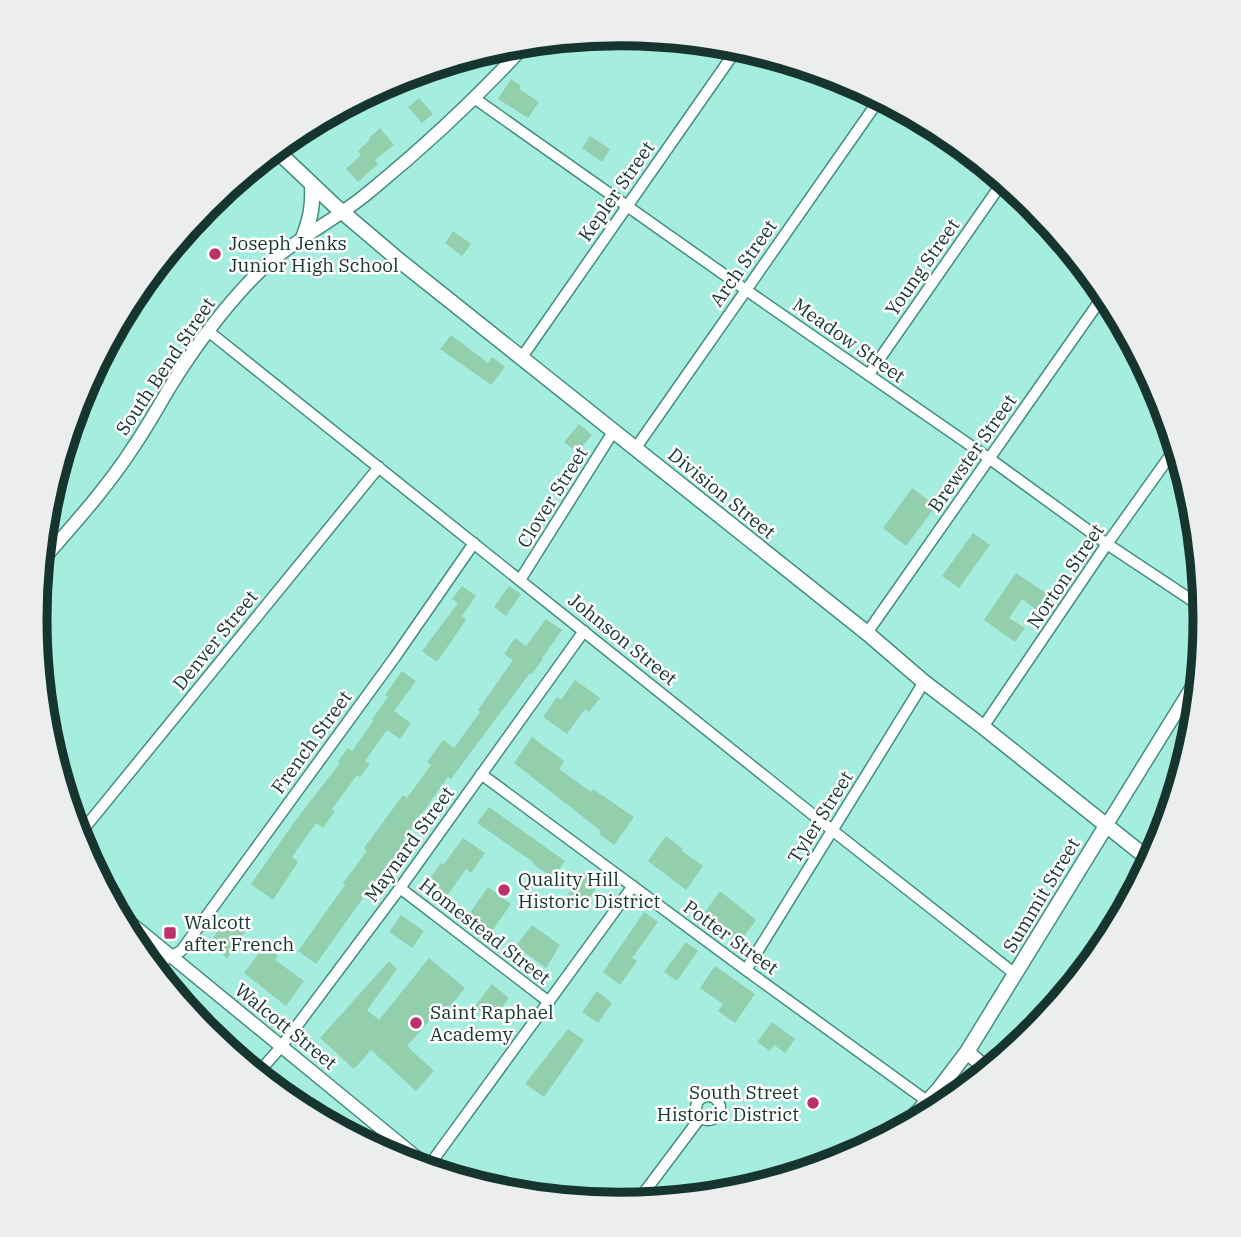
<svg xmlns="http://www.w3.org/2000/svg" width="1241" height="1237" viewBox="0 0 1241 1237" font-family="'IBM Plex Serif',serif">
<rect width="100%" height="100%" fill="#a5eedf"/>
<path fill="#93cead" d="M511,79l10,7 -2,3 20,13 -11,16 -30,-19z
M419,98l14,16 -11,9 -14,-16z
M380,128l14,17 -19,15 3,4 -20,18 -12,-13 15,-14 -3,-4 12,-11 -1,-2z
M590,136l20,13 -8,13 -20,-14z
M453,231l18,13 -9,12 -17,-13z
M451,335l37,28 4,-6 13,10 -14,18 -51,-36z
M100,357l4,27 -20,2 5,-8z
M579,424l13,11 -15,18 -13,-11z
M912,488l24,18 -30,40 -23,-18z
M973,533l17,12 -31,43 -17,-12z
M1016,573l33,22 -11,16 -16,-12 -13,19 16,10 -10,14 -31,-22z
M462,586l14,10 -14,20 4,4 -29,42 -15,-11 36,-48 -6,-4z
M509,586l12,8 -15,22 -12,-9z
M546,619l16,11 -20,28 1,1 -11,15 -2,-1 -79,106 -3,-2 -45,63 2,1 -25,37 -16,21 -1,-1 -47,66 -18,-13 47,-66 -2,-2 24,-32 -3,-3 39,-53 4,3 24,-33 -4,-3 16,-22 11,8 26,-36 -2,-2 35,-50 -9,-6 11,-16 11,8z
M402,671l14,10 -22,30 17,12 -11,16 -13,-9 -22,31 5,3 -10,13 -3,-2 -25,34 3,2 -12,17 -7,-5 -24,34 6,5 -25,38 -22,-16 44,-63 45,-58 -2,-2 10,-13 4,3 22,-31 -2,-1 16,-22 -3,-2z
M575,680l25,18 -11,14 -4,-3 -18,25 -24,-17 14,-20 4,3z
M532,737l32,24 -5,8 32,23 2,-3 41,28 -20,28 -15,-11 2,-3 -87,-68z
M489,807l76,54 -12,17 -20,-14v-2l-56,-39z
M666,836l17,13 -1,2 21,15 -17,24 -38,-29z
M463,838l22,15 -14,20 -5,-4 -19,27 -20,-14 14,-19 2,2z
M584,872l16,11 -20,28 -16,-11z
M488,887l23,17 -19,27 -23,-17z
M720,891l36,29 -17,23 -37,-27z
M644,912l14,10 -26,36 5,3 -17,24 -17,-13z
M401,915l23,16 -12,17 -23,-16z
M227,918l19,13 -19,27 -18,-14z
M532,925l28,20 -14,23 -30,-22z
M686,942l12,9 -21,30 -13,-9z
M264,946l14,10 -3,4 29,21 -18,25 -42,-33z
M429,958l36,30 -23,28 -5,-4 -30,34 27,25 -18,20 -45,-41 -17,19 -34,-31 69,-77 8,8 -30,41 12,10z
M715,966l40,28 -20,29 -17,-12 5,-7 -23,-16z
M492,984l17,14 -17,23 -18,-14z
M597,991l15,12 -14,20 -16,-11z
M772,1022l23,17 -10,14 -11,-8 -4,6 -13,-9z
M568,1029l16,11 -40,57 -19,-13z"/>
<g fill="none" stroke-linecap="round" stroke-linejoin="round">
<defs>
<path id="minor" d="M474,98l272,192 244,169 117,85 98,65
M208,331l624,499 183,144
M522,357l217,-311
M869,374l135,-194
M635,449l246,-352
M520,580l93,-148
M867,633l239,-341
M983,727l124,-183 70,-98
M481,774l265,196 181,131
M78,836l301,-369
M400,888l149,114
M155,970l9,-10 17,-9 214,-294 79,-114
M746,970l178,-288
M257,1074l24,-27 119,-159 184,-257
M696 1108a12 12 0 1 1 24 0a12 12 0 1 1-24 0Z
M393,1157l11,-11
M428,1167l205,-281
M637,1202l63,-84"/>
<path id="tertiary" d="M41,562c32,-37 66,-74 93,-116 13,-19 24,-39 36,-59 24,-39 52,-77 84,-110 33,-34 78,-54 115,-85 56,-46 110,-96 159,-150
M1106,826l94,-152
M116,911l316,259"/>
<path id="secondary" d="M275,149l59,56 66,56 467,372 57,49 59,45 168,134
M303,238c8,-21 10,-32 9,-54
M967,1052l21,18
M903,1128l36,-39 28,-37 139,-226"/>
</defs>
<use href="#minor" stroke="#448d80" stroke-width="13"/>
<use href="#tertiary" stroke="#448d80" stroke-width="15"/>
<use href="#secondary" stroke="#448d80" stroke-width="17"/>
<use href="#minor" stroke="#fff" stroke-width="10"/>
<use href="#tertiary" stroke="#fff" stroke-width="12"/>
<use href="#secondary" stroke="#fff" stroke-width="14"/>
</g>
<g fill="#bc316b" stroke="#fefefe" stroke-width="2.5">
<circle cx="215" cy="254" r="7"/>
<circle cx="504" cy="890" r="7"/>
<rect x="163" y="926" width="14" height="14" rx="3.5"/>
<circle cx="416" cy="1023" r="7"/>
<circle cx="813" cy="1103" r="7"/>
</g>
<g text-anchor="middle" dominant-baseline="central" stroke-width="5" stroke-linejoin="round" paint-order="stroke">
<g font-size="19" fill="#16352f" stroke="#fefefe">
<text transform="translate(616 191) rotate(-55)">Kepler Street</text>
<text transform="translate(743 263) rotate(-55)">Arch Street</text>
<text transform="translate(922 267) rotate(-55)">Young Street</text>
<text transform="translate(849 340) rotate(35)">Meadow Street</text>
<text transform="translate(165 366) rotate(-56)">South Bend Street</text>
<text transform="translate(972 453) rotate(-55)">Brewster Street</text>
<text transform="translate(722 493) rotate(39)">Division Street</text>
<text transform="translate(552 497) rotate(-58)">Clover Street</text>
<text transform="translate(1065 576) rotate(-56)">Norton Street</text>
<text transform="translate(623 639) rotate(39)">Johnson Street</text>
<text transform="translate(215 640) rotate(-51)">Denver Street</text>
<text transform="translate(311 742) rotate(-54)">French Street</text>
<text transform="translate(820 817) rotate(-58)">Tyler Street</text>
<text transform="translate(409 844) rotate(-54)">Maynard Street</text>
<text transform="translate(1041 895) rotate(-59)">Summit Street</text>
<text transform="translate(485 931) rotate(38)">Homestead Street</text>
<text transform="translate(731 937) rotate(36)">Potter Street</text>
<text transform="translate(286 1026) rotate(39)">Walcott Street</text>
</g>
<g font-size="19" fill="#16352f" stroke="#fefefe" text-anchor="start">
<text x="229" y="243">Joseph Jenks<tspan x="229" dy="22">Junior High School</tspan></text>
<text x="518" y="879">Quality Hill<tspan x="518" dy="22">Historic District</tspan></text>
<text x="184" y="922">Walcott<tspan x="184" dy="22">after French</tspan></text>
<text x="430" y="1012">Saint Raphael<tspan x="430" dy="22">Academy</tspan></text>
<text x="799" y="1092" text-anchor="end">South Street<tspan x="799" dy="22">Historic District</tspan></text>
</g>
</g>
<path d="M0 0H1241V1237H0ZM47 619a573 573 0 1 1 1146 0a573 573 0 1 1-1146 0Z" fill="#ebeeed" fill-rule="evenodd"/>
<path fill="none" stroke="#16352f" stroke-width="9" d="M47 619a573 573 0 1 1 1146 0a573 573 0 1 1-1146 0Z"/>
</svg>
